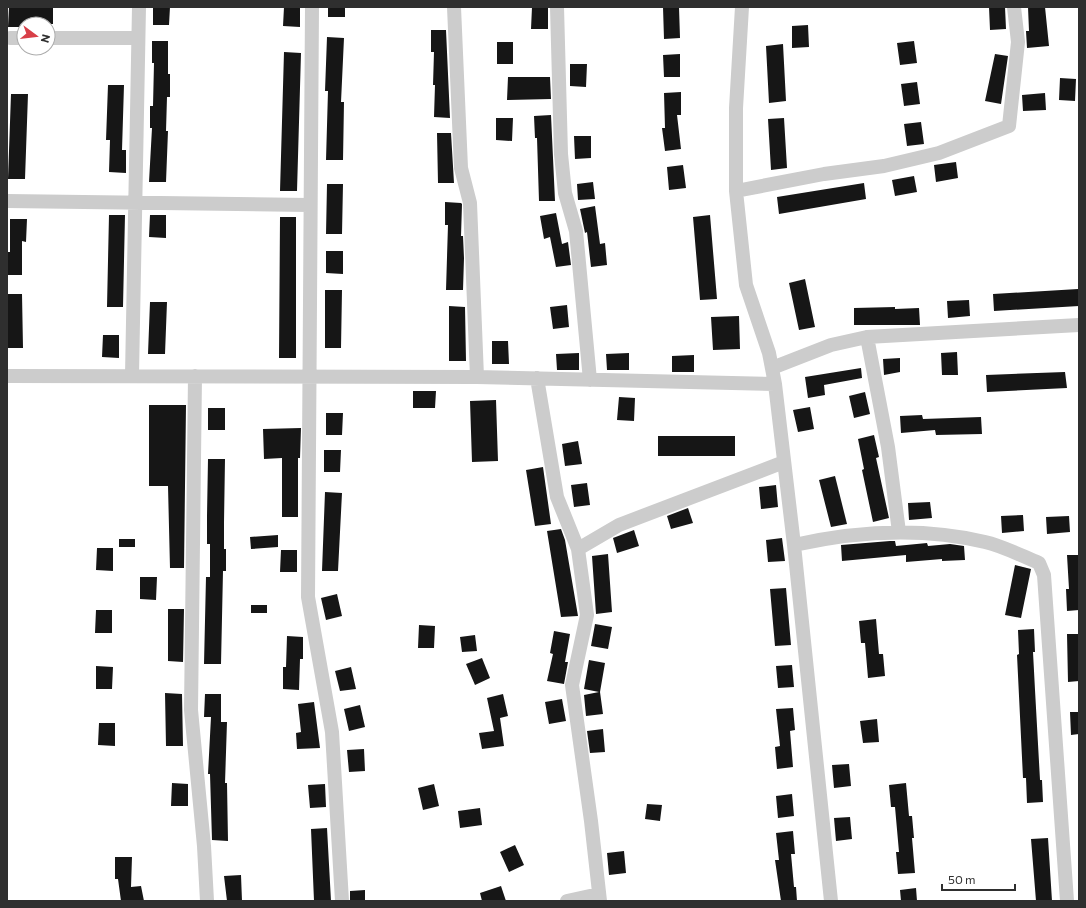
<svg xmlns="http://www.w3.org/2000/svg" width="1086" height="908" viewBox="0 0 1086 908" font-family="Commissioner,sans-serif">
<rect width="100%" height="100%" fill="#fff"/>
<path fill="#161616" d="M9,7h44v17h-29v3h-16z
M153,7h17l-1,18h-16z
M284,7h16v20l-17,-1z
M328,7h17v10h-17z
M532,7h16v22h-17z
M663,7h16l1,31 -16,1z
M989,7h16l1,22 -16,1z
M1028,7h17l4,39 -22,2 -1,-17h3z
M808,25l1,22 -17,1v-22z
M431,30h15l4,88 -16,-1 1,-32h-2l1,-33h-3z
M327,37l17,1 -3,64h3l-1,58h-17l2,-69h-3z
M152,41h16v33h2v23h-3l-1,34h2l-2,51h-17l3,-54h-2v-22h3l1,-43h-2z
M914,41l3,22 -17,2 -3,-22z
M497,42h16v22h-16z
M783,44l3,57 -17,2 -3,-57z
M284,52l17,1 -4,138h-17z
M680,54v23h-16l-1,-22z
M995,54l13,2 -7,48 -16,-3z
M570,64h17l-1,23 -16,-1z
M508,77h42l1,22 -44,1z
M1060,78l16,1 -1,22 -16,-1z
M917,82l3,22 -16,2 -3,-22z
M108,85h16l-2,65h4v23l-17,-1 1,-32h-4z
M681,92v23h-4l4,34 -16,2 -3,-23h3l-1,-35z
M1045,93l1,17 -23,1 -1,-16z
M11,94h17l-3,85h-17z
M551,115l4,86h-16l-2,-63h-2l-1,-22z
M496,118h17l-1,23 -16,-1z
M784,118l3,50 -16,2 -3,-51z
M921,122l3,22 -17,2 -3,-22z
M437,133h14l3,50h-16z
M574,136h17v22l-16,1z
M956,162l2,16 -22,4 -2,-17z
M683,165l3,23 -17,2 -2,-23z
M914,176l3,16 -22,4 -3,-16z
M593,182l2,17 -17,1 -1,-16z
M864,183l2,16 -87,15 -2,-17z
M327,184h16l-1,50h-16z
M445,202l16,1 1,1 -1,32h2l1,22 -1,32h-17l2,-65h-3z
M595,206l5,38 5,-1 2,22 -16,2 -4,-35 -2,1 -5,-24z
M556,213l6,31 6,-2 3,23 -15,2 -6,-30 -6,2 -4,-23z
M109,215h16l-2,92h-16z
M150,215h16v23l-17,-1z
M710,215l7,84 -17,1 -7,-83z
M280,217h16v141h-17z
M10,219h17l-1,23 -4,-1v34h-15v-23h3z
M326,251h17v23l-17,-1z
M805,279l10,48 -16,3 -10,-47z
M1078,289l1,17 -85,5 -1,-17z
M325,290h17l-1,58h-16z
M7,294h15l1,54h-16z
M969,300l1,16 -22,2 -1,-17z
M150,302h17l-2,52h-17z
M567,305l2,22 -16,2 -3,-22z
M449,306l16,1 1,54h-17z
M895,307v2l24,-1 1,17h-66v-17z
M739,316l1,33 -27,1 -2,-33z
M103,335h16v23l-17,-1z
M492,341h16l1,23h-17z
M957,352l1,23h-16l-1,-22z
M579,353v17h-22l-1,-16z
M629,353v17h-22l-1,-16z
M694,355v17h-22v-16z
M900,358v14l-16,3 -1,-16z
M861,368l1,10 -38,7 1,10 -17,3 -3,-21z
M1065,372l2,16 -80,4 -1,-17z
M413,391h23l-1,17h-22z
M865,392l5,22 -16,4 -5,-22z
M619,397l16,1 -1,23 -17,-1z
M496,400l2,61 -26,1 -2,-61z
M149,405h37l-2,163h-14l-2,-82h-19z
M810,407l4,22 -16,3 -5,-22z
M208,408h17v22h-17z
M326,413h17l-1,22h-16z
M922,415l1,4 58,-2 1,17 -46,1 -1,-5 -34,3 -1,-17z
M301,428l-1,30h-2v59h-16v-59l-18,1 -1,-30z
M874,435l5,22 -3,1 13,60 -16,4 -11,-52 2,-1 -6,-30z
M658,436h77v20h-77z
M578,441l4,23 -17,2 -3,-22z
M324,450h17l-1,22h-16z
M208,459h17l-1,63v27h2v22h-3l-2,93h-17l2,-87h4v-33h-3v-28z
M543,467l8,57 -16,2 -9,-56z
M835,476l12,48 -16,3 -12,-47z
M587,483l3,22 -16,2 -3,-22z
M776,485l2,22 -17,2 -2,-22z
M325,492l17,1 -4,78h-16z
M930,502l2,16 -23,2 -1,-17z
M688,508l5,15 -22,6 -4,-13z
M1023,515l1,16 -22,2 -1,-17z
M1069,516l1,16 -23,2 -1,-17z
M561,529l4,11 13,76 -17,1 -14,-86z
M634,530l5,16 -22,7 -4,-15z
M278,535v12l-27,2 -1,-12z
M782,538l3,23 -17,1 -2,-22z
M119,539h16v8h-16z
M890,541h5l1,5 31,-3 1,3 22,-2 14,2 1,14 -23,1v-2l-36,3v-7l-64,6 -1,-16z
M97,548h16v23l-17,-1z
M281,550h16v22h-17z
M608,554l4,58 -16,2 -4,-58z
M1067,555h12v55l-12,1 -1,-22h3z
M1015,565l16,4 -10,49 -16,-3z
M140,577h17l-1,23 -16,-1z
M786,588l5,57 -16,1 -5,-57z
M337,594l5,22 -16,4 -5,-22z
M251,605h16v8h-16z
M168,609h16l-1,53 -15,-1z
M96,610h16v23h-17z
M876,619l3,35h4l2,22 -17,2 -3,-35h-4l-2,-22z
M595,624l17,3 -4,22 -17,-3z
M419,625l16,1 -1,22h-16z
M1034,629l1,23h-2l2,38 5,90h2l1,22 -16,1 -1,-25h-3l-6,-123 2,-1 -1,-24z
M554,631l16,3 -5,28h3l-4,22 -17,-3 6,-27 -3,-1z
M1067,634h12v47l-11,1z
M475,635l2,16 -15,1 -2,-15z
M287,636l16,1v22h-3l-1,31 -16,-1v-22h3z
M482,658l8,20 -15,7 -9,-21z
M589,660l16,3 -5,29 3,22 -17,2 -2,-21 15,-3 -15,-3z
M792,665l2,22 -16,1 -2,-22z
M96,666l17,1 -1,22h-16z
M351,667l5,22 -16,2 -5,-20z
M165,693l17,1 1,52h-17z
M205,694h16v28h6l-2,61h2l1,58 -16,-1 -2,-66h-2l3,-57h-7z
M503,694l5,22 -8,2 4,28 -22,3 -3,-16 15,-2 -7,-33z
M562,699l4,22 -17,3 -4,-22z
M314,702l6,46 -23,1 -1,-16 5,-1 -3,-28z
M360,705l5,22 -16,4 -5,-22z
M793,708l2,22 -5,1 3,36 -16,2 -2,-22 5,-1 -4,-37z
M1070,712h9v22l-8,1z
M877,719l2,23 -16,1 -3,-22z
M99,723h16v23l-17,-1z
M603,729l2,23 -15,1 -3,-22z
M364,749l1,22 -16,1 -2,-22z
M849,764l2,22 -17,2 -2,-23z
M172,783l16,1v22h-17z
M906,783l3,33h3l2,22h-2l3,35 -17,1 -2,-22h3l-4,-45h-4l-2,-22z
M325,784l1,23 -16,1 -2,-23z
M434,784l5,22 -16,4 -5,-22z
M792,794l2,22 -16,2 -2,-22z
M647,804l15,1 -2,16 -15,-2z
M480,808l2,17 -22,3 -2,-17z
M850,817l2,22 -16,2 -2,-23z
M327,828l4,73h-17l-3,-72z
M793,831l2,23h-4l3,33h2l1,14h-16l-6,-41h4l-3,-27z
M1048,838l4,63h-16l-5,-62z
M515,845l9,20 -15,7 -9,-20z
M624,851l2,22 -17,2 -2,-22z
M115,857h17l-1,30 10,-1 3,15h-23l-3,-22h-3z
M241,875l1,26h-15l-3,-25z
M501,886l5,15h-24l-2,-8z
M916,888l1,13h-16l-1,-11z
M365,890v11h-15v-10z"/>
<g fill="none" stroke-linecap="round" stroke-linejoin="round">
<path stroke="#ccc" stroke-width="14" d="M312,7l-4,590 24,135 10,169
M454,7l7,161 9,35 7,174
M557,7l4,147 4,39 11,38 14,149
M742,7l-6,101v83l10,94 23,68 6,31 19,161 37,356
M10,38h14
M48,38h90
M736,191l88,-17 60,-8 55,-13 70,-27 9,-84 -4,-35
M7,201l302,4
M867,337l21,110 11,85
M772,368l59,-23 36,-8 212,-12
M132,375l7,-368
M7,376l470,1 298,7
M195,376l-4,334 13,136 3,55
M537,378l20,119 21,52 9,66 -15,70 19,136 9,80
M794,545c63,-14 128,-18 191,-3 18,4 37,14 54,21l5,12 23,326
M578,549l41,-24 165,-63
M567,901l32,-7"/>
</g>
<rect width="1086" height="908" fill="none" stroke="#2f2f2f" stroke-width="16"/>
<g transform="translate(36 36) rotate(105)"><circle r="19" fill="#ffffff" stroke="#acacac"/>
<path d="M0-3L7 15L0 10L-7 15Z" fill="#d83f48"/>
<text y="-6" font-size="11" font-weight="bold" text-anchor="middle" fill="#2f2f2f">N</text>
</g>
<path d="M942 884v6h73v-6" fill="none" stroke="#2f2f2f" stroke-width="2"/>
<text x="948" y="884" font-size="12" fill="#2f2f2f" stroke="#ffffff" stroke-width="3" paint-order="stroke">50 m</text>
</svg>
